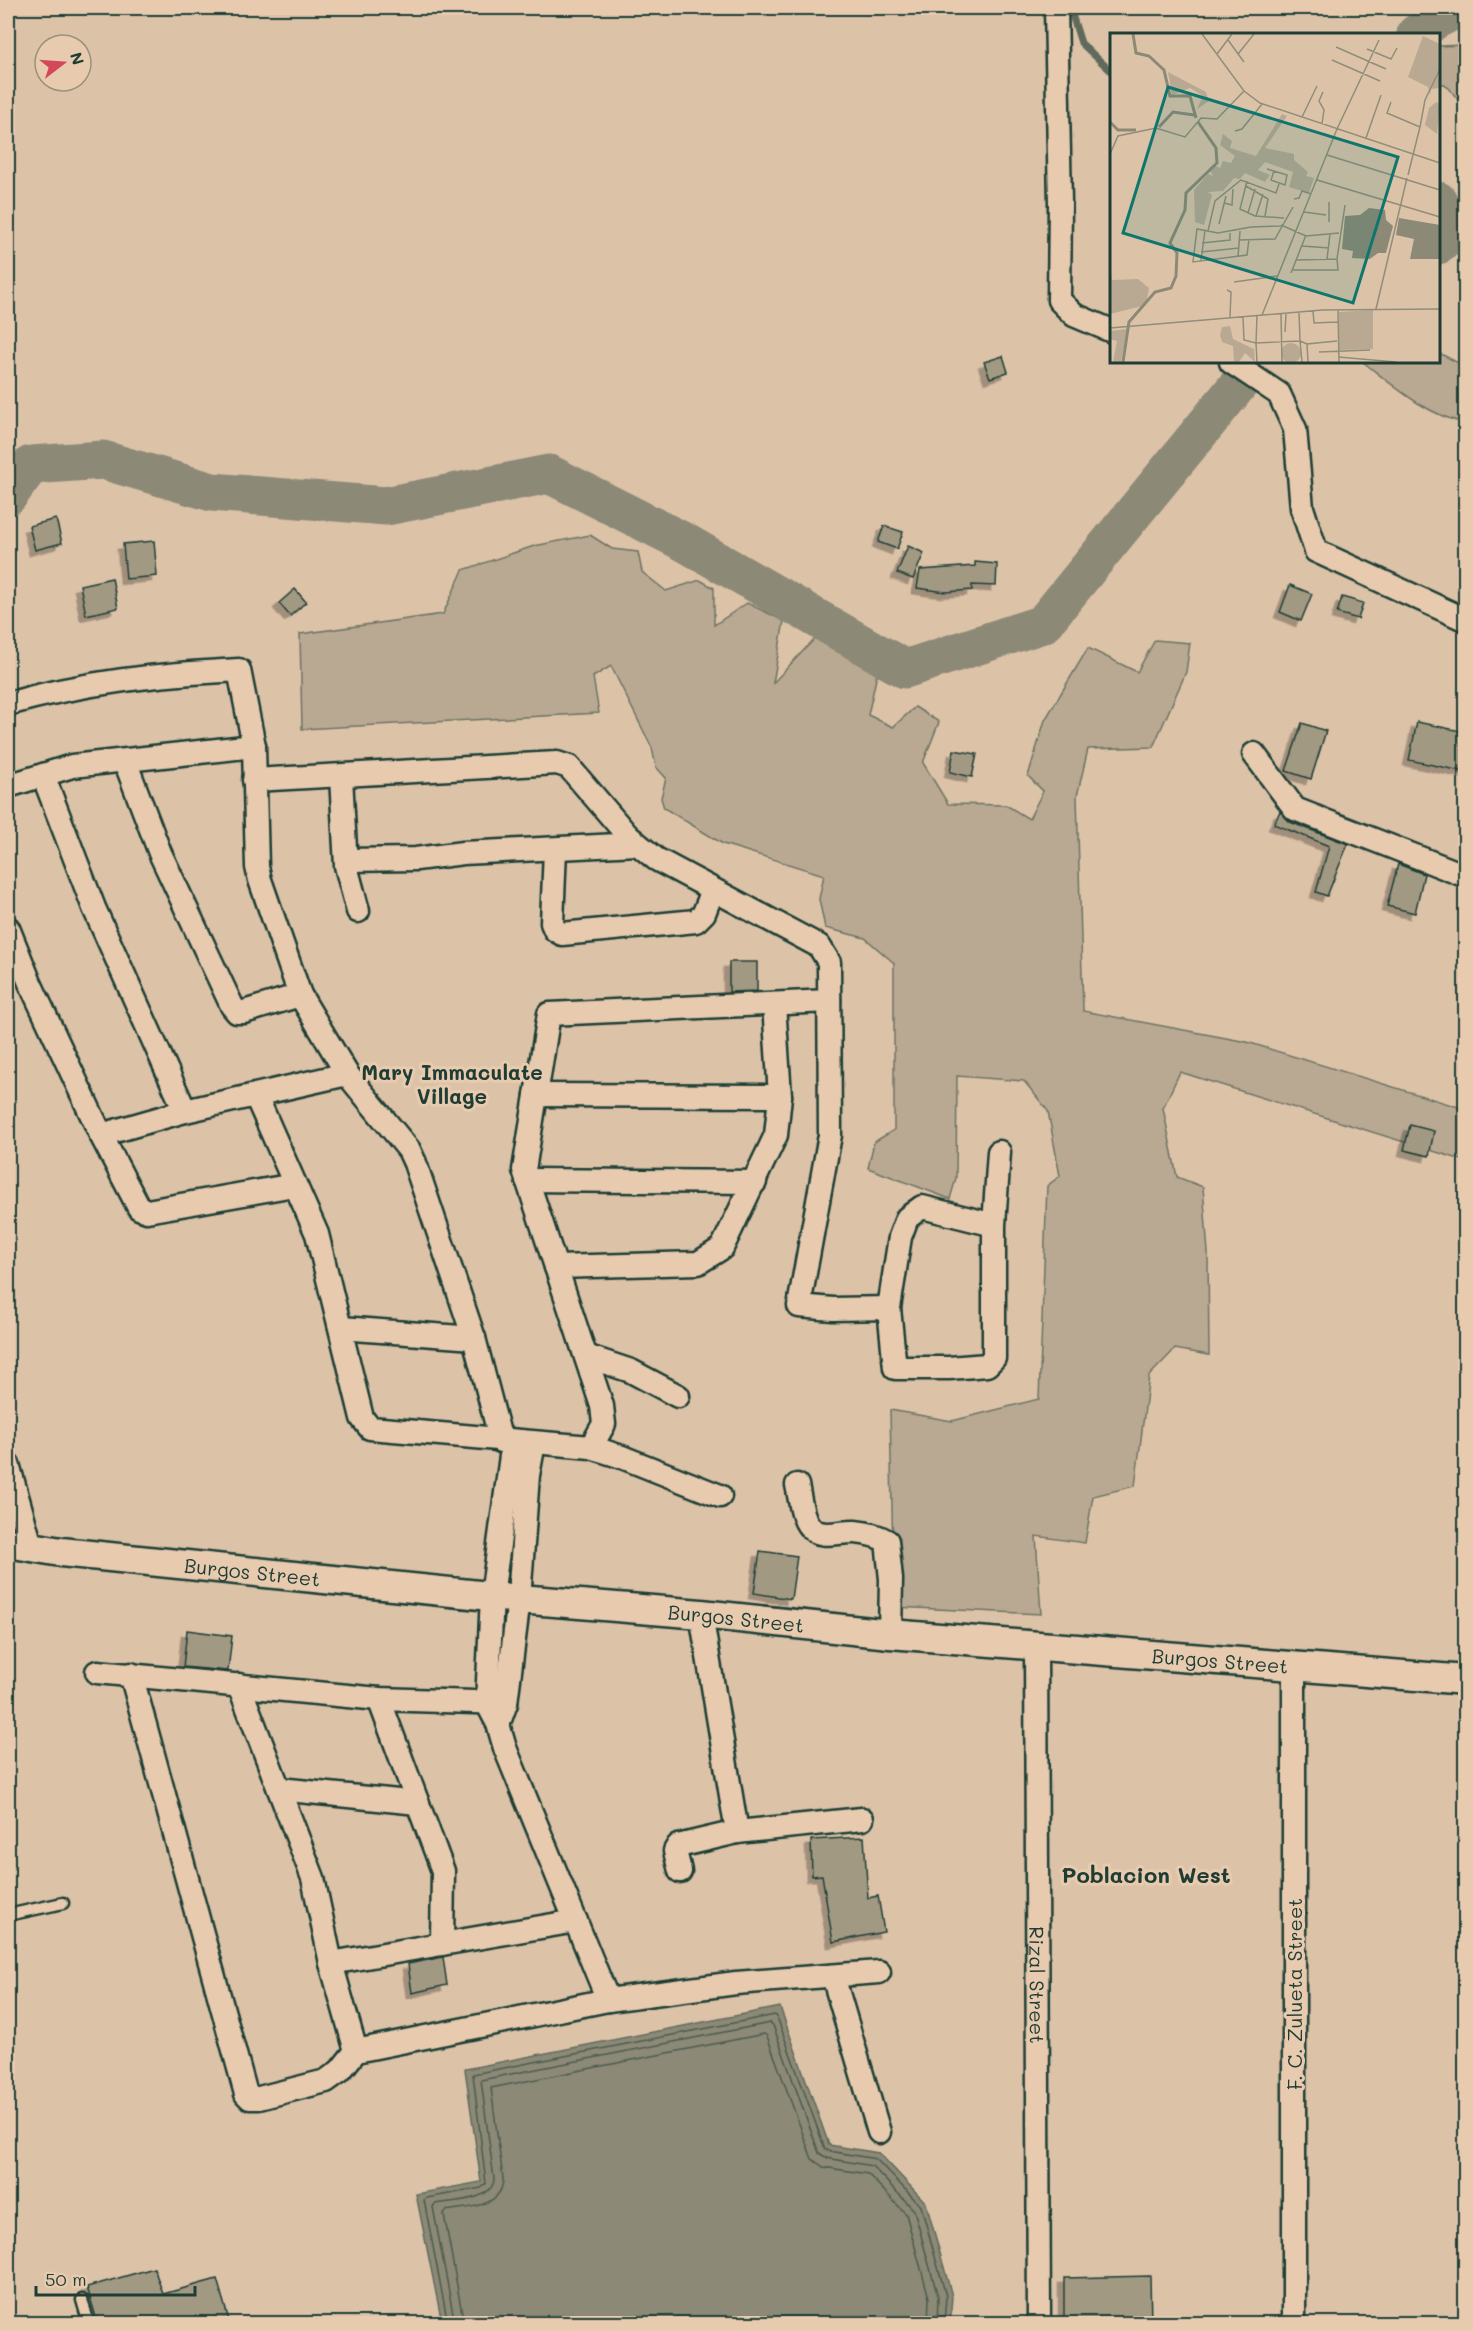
<svg xmlns="http://www.w3.org/2000/svg" width="1473" height="2331" viewBox="0 0 1473 2331" font-family="Mali,sans-serif">
<defs>
<filter id="shadow"><feDropShadow dx="-5.5" dy="5.5" stdDeviation="0" flood-color="#0004"/></filter>
</defs>
<rect width="100%" height="100%" fill="#dcc3a8"/>
<filter id="ink" filterUnits="userSpaceOnUse"><feTurbulence type="fractalNoise" baseFrequency=".0167" numOctaves="2"/><feDisplacementMap in="SourceGraphic" scale="12" xChannelSelector="R" yChannelSelector="G"/><feConvolveMatrix kernelMatrix="1 2 1 2 8 2 1 2 1" color-interpolation-filters="sRGB"/></filter>
<g filter="url(#ink)">
<path fill="#b9a992" stroke="#6c7363" stroke-width="1.5" d="M1465,45h1l-1,64 -16,-21 -11,-7 1,-35z
M1439,353l23,12 3,-1v59c-39,-8 -71,-37 -102,-61h75z
M590,535l22,14 26,3 4,20 24,19 34,-11 14,8v37l33,-22 37,18 -11,62 63,-67 47,31 -15,68 25,12 22,-20 24,15 -16,41 25,41 58,1 23,14 14,-28 -15,-15 17,-56 43,-72 49,24 18,-32 35,3 -4,29 -33,75 -65,2 -11,47 6,215 164,31 218,67v52l-285,-89 -17,36 14,69 26,10 5,66 1,102 -34,-6 -26,27 -14,110 -42,10 -8,47 -49,-7 5,78 -147,-7 -4,-197 62,11 87,-22 8,-213 13,-10 -12,-65 -24,-30 -67,-5 -1,102 -6,21 -82,-31 6,-26 20,-12v-167l-29,-25 -40,-10 -6,-29 5,-24 -101,-31 -59,-36 -3,-10 5,-20 -10,-11 -4,-19 -41,-82 -18,11 6,36 -297,16 -2,-95 143,-20 20,-44 71,-24z"/>
<path fill="#8c8976" stroke="#606b5c" stroke-width="1.5" d="M780,2007l49,138 50,8 47,50 26,93 -2,27h-508l-26,-129 65,-12 -16,-113z"/>
<g fill="none" stroke-linecap="round" stroke-linejoin="round">
<path stroke="#4b5b4e" stroke-width="1.5" d="M448,2324l-24,-124 3,-2 54,-10 5,-4 -13,-110 302,-59 2,2 48,132 4,2 47,8 45,47 25,90 -2,28
M455,2324l-22,-117 2,-3c18,-3 58,-3 59,-25l-13,-99 289,-57 3,2 46,128 8,5 45,8 42,44 24,87 -1,27
M464,2324l-20,-110 2,-3c22,-4 57,-3 57,-33l-12,-90 273,-54 3,2 45,123 11,8 45,7 38,40 23,84 -1,26"/>
<path stroke="#606b5c" stroke-width="7" d="M1070,8l11,35 31,29"/>
<path stroke="#8c8976" stroke-width="39" d="M1416,34l19,-14 24,-12
M1438,201l13,32 -13,12
M8,496l23,-31 72,-5 109,32 174,14 163,-32 137,69 219,126 138,-45 196,-240"/>
</g>
<path fill="#a29983" stroke="#1f3d34" stroke-width="1.5" filter="url(#shadow)" d="M1003,356l5,16 -18,6 -6,-16z
M56,519l6,24 -27,7 -6,-24z
M884,526l19,6 -6,17 -19,-7z
M154,541l3,35 -31,3 -3,-35z
M908,546l16,7 -11,26 -16,-6z
M975,562l22,2 -1,22 -24,-1v5l-26,2 -29,-4 3,-18 55,-4z
M112,578l6,30 -32,7 -6,-30z
M1290,585l22,9 -11,27 -21,-9z
M295,589l11,13 -16,14 -11,-13z
M1342,597l21,6 -5,16 -21,-6z
M1417,722l49,10v40l-57,-12z
M1302,723l24,8 -15,48 -25,-8z
M954,750l23,4 -5,23 -22,-5z
M1280,811l10,11 58,22 -21,52 -11,-4 13,-46 -55,-22z
M1398,864l26,10 -9,39 -28,-7z
M729,962h28v29l-28,1z
M1410,1125l24,6 -5,25 -25,-6z
M760,1551l37,5 -6,43 -37,-6z
M187,1630l45,6 -4,35 -45,-4z
M864,1837l4,61 10,-2 6,36 -51,10 -11,-67 -10,1 -1,-36z
M443,1957l4,28 -35,8 -4,-29z
M154,2268l9,26 54,-15 13,45h-132l-11,-37z
M1150,2276l1,48h-87v-46z"/>
<g fill="none" stroke-linecap="round" stroke-linejoin="round">
<defs>
<path id="service" d="M8,1915l55,-12
M82,2300l7,24"/>
<g id="minor">
<path d="M1056,8l4,195 -1,97 15,15 38,16"/>
<path d="M1231,362l48,32 16,35 7,79 14,43 150,69"/>
<path d="M8,704c75,-22 153,-30 231,-34l15,76 3,121 3,13 40,115 47,79 62,76 6,13 59,175 27,103"/>
<path d="M1254,754l41,55 171,67"/>
<path d="M125,761l35,92 72,153 5,6h7l56,-17"/>
<path d="M43,775l51,133 91,203"/>
<path d="M341,777l5,89 12,45"/>
<path d="M254,780l303,-17 12,4 59,69 28,23 163,87 10,16 1,173 -31,171 34,3 56,-1"/>
<path d="M8,786l64,-20 182,-20"/>
<path d="M555,849l-3,74 3,7 7,4 134,-13 8,-8 9,-23"/>
<path d="M346,860l70,-1 47,-6 174,-9"/>
<path d="M8,928l22,55 71,152 38,73 8,3 147,-26"/>
<path d="M536,1095l244,1"/>
<path d="M256,1096l61,138 45,184 8,10 221,19 31,10 98,39"/>
<path d="M101,1135l84,-24 162,-37"/>
<path d="M527,1180l228,2"/>
<path d="M994,1225l-72,-18 -15,11 -7,19 -11,71 6,60h54l38,-3 7,-7v-133l5,-73"/>
<path d="M556,1267l142,-4 24,-15 54,-113 4,-39 -6,-92"/>
<path d="M341,1328l133,10"/>
<path d="M586,1356l45,15 47,25"/>
<path d="M513,1441l-21,155 -5,107 11,21 7,24 103,252"/>
<path d="M591,1447l13,-23 -2,-18 -78,-236 25,-156 280,-13"/>
<path d="M8,1464l23,82"/>
<path d="M797,1485c3,12 4,31 12,41 11,14 31,5 46,6 11,1 22,3 32,9l4,38 -1,55"/>
<path d="M701,1614l36,218"/>
<path id="s1" d="M1036,1646l3,678"/>
<path d="M1294,1665v659"/>
<path d="M97,1672l282,27 127,4"/>
<path d="M131,1674l115,420 4,4h9l67,-17 14,-10 16,-20 -25,-88 -18,-85 -74,-193"/>
<path d="M379,1699l64,172 -1,73"/>
<path d="M501,1717l5,-14 13,-104 9,-124 6,-32"/>
<path d="M279,1789l139,14"/>
<path d="M680,1871l-5,-20 3,-5 59,-14 125,-13"/>
<path d="M331,1963l245,-42"/>
<path d="M833,1976l46,156"/>
<path d="M356,2051l252,-51 128,-17 143,-11"/>
</g>
<g id="tertiary">
<path id="s2" d="M8,1543l53,9 458,47 182,15 189,20 576,46"/>
</g>
</defs>
<use href="#service" stroke="#1f3d34" stroke-width="15"/>
<use href="#minor" stroke="#1f3d34" stroke-width="27"/>
<use href="#tertiary" stroke="#1f3d34" stroke-width="33"/>
<use href="#service" stroke="#e8cbaf" stroke-width="10"/>
<use href="#minor" stroke="#e8cbaf" stroke-width="22"/>
<use href="#tertiary" stroke="#e8cbaf" stroke-width="28"/>
</g>
</g>
<g text-anchor="middle" dominant-baseline="central" stroke-width="6" stroke-linejoin="round" paint-order="stroke">
<g font-size="20" fill="#1f3d34" stroke="#e8cbaf">
<text stroke="none"><textPath href="#s2" startOffset="246">Burgos Street</textPath></text>
<text stroke="none"><textPath href="#s2" startOffset="732">Burgos Street</textPath></text>
<text stroke="none"><textPath href="#s2" startOffset="1218">Burgos Street</textPath></text>
<text stroke="none"><textPath href="#s1" startOffset="339">Rizal Street</textPath></text>
<text transform="translate(1294 1994) rotate(-90)">F. C. Zulueta Street</text>
</g>
<g font-size="21" font-weight="bold" fill="#1f3d34" stroke="#e8cbaf">
<text x="452" y="1071">Mary Immaculate<tspan x="452" dy="24">Village</tspan></text>
</g>
<g font-size="22" font-weight="bold" fill="#1f3d34" stroke="#e8cbaf">
<text x="1146" y="1874">Poblacion West</text>
</g>
</g>
<g transform="translate(1110 33)">
<rect width="330" height="330" fill="#dcc3a8"/>
<path d="M313,3l17,8v44l-9,1 -1,6 -2,-8 -20,-10zM58,39l38,20 3,9 -12,8 6,-13 -13,-8 -18,7zM326,69l4,2 -3,30 -12,-9 4,-17zM172,81l5,2 -22,32 29,6v6l14,12 -2,4 8,2 -5,15 -20,-6 4,-15 -28,-10 -7,8 12,5 -5,7 -20,-9 -5,6 -6,-1 -11,13 -15,1 4,3 -8,30 -9,-3 -1,-32 14,-16 5,2 -4,-8 5,-3 6,3 3,-7 8,2 4,-7 -15,-11 3,-11 9,7 -2,7 26,8zM0,229l2,18 26,-1 11,9 -3,17 -36,9zM263,277v39l-34,1v-38zM120,293l3,13 21,10 1,13 -10,-9 -6,9h-5l-1,-16 -11,-4 -2,-7 2,-8zM17,296l-6,33h-8l4,-21 -7,-2v-8zM171 320a10 10 0 1 1 20 0a10 10 0 1 1-20 0Z" fill="#b9a992"/>
<path d="M259,175l16,2 1,10 7,6 -7,27h-8l-8,6 -18,-1 1,-7 -11,-2 3,-33 15,-1zM289,185l41,7v34h-30l4,-20 -18,-4z" fill="#8c8976"/>
<path fill="none" stroke="#8c8976" stroke-width="3" d="M23,1l3,19 13,3 15,14 6,26h20l6,22M0,89l8,8h18M49,94l14,-15 21,3M13,329l6,-40 26,-30 16,-4 5,-12 1,-23 -7,-10 15,-33 1,-17 31,-30 -1,-15 -18,-26"/>
<path fill="none" stroke="#908d7a" stroke-width="1.5" d="M92,1l42,57 16,12 180,60M118,7l16,22M226,14l50,22M257,16l24,10 6,-11M107,21l15,-20M128,21l16,-20M222,27l48,21M281,69l-4,11 33,14 -12,48M192,84l15,-31M212,91l2,-14 -5,-9 4,-9M310,94l5,-27 15,-31M125,98l7,-2 20,-25M256,105l15,-43M0,121l8,-18 38,-8 29,9 16,-19 16,1 27,-28M217,122l113,35M157,136l20,6 -2,10 -14,-5 3,-9M207,147l123,37M137,148l-7,28 15,7 29,2M136,153l22,13 -3,17M184,166l5,-1 3,-7 9,3M114,170l8,2 1,-16M194,179l22,3M138,180l7,-24M146,183l7,-22M219,189v-20M109,191l7,-28M171,192l25,11 33,-3M98,198l7,-30 26,-21 35,13 3,-9M139,206l-2,16 -54,7 4,-33 21,4 33,-6 30,-1M129,207l36,-1 18,-32M92,210l28,-3v-7M192,213l27,2M91,219l38,-4M128,224l2,-26M217,226l3,-25M227,226l8,-54M91,228l4,-31M183,237h45l-1,-11 -40,1M181,240l15,-38M124,249l43,-6M117,257l4,2 -1,25M266,276l31,-131M228,277l1,52M203,278l1,12 24,-1M189,279l1,29 7,3M171,281l1,48M152,282l75,-186 42,-89M147,283l-1,27 44,-2 2,21M133,284l1,23 12,3 1,19M0,295l212,-18 118,-1M175,299l1,-18M209,319l51,-2M228,324l58,5M198,329l-1,-18 30,-3"/>
<path fill="#0f766e" fill-opacity="0.15" stroke="#0f766e" stroke-width="3" d="M58,54l230,70 -45,146 -230,-70z"/>
<rect width="330" height="330" fill="none" stroke="#1f3d34" stroke-width="3"/>
</g>
<rect width="1473" height="2331" fill="none" stroke="#e8cbaf" stroke-width="30"/>
<rect x="15" y="15" width="1443" height="2301" fill="none" stroke="#1f3d34" stroke-width="2" filter="url(#ink)"/>
<g transform="translate(63 63) rotate(73)"><circle r="28" fill="#e8cbaf" stroke="#98927e" stroke-width="1.5"/>
<path d="M0-4.5L10 22L0 15L-10 22Z" fill="#d1495b"/>
<text y="-9" font-size="16" font-weight="bold" text-anchor="middle" fill="#1f3d34">N</text>
</g>
<path d="M36 2286v9h159v-9" fill="none" stroke="#1f3d34" stroke-width="3"/>
<text x="45" y="2286" font-size="18" fill="#1f3d34" stroke="#e8cbaf" stroke-width="4.5" paint-order="stroke">50 m</text>
</svg>
